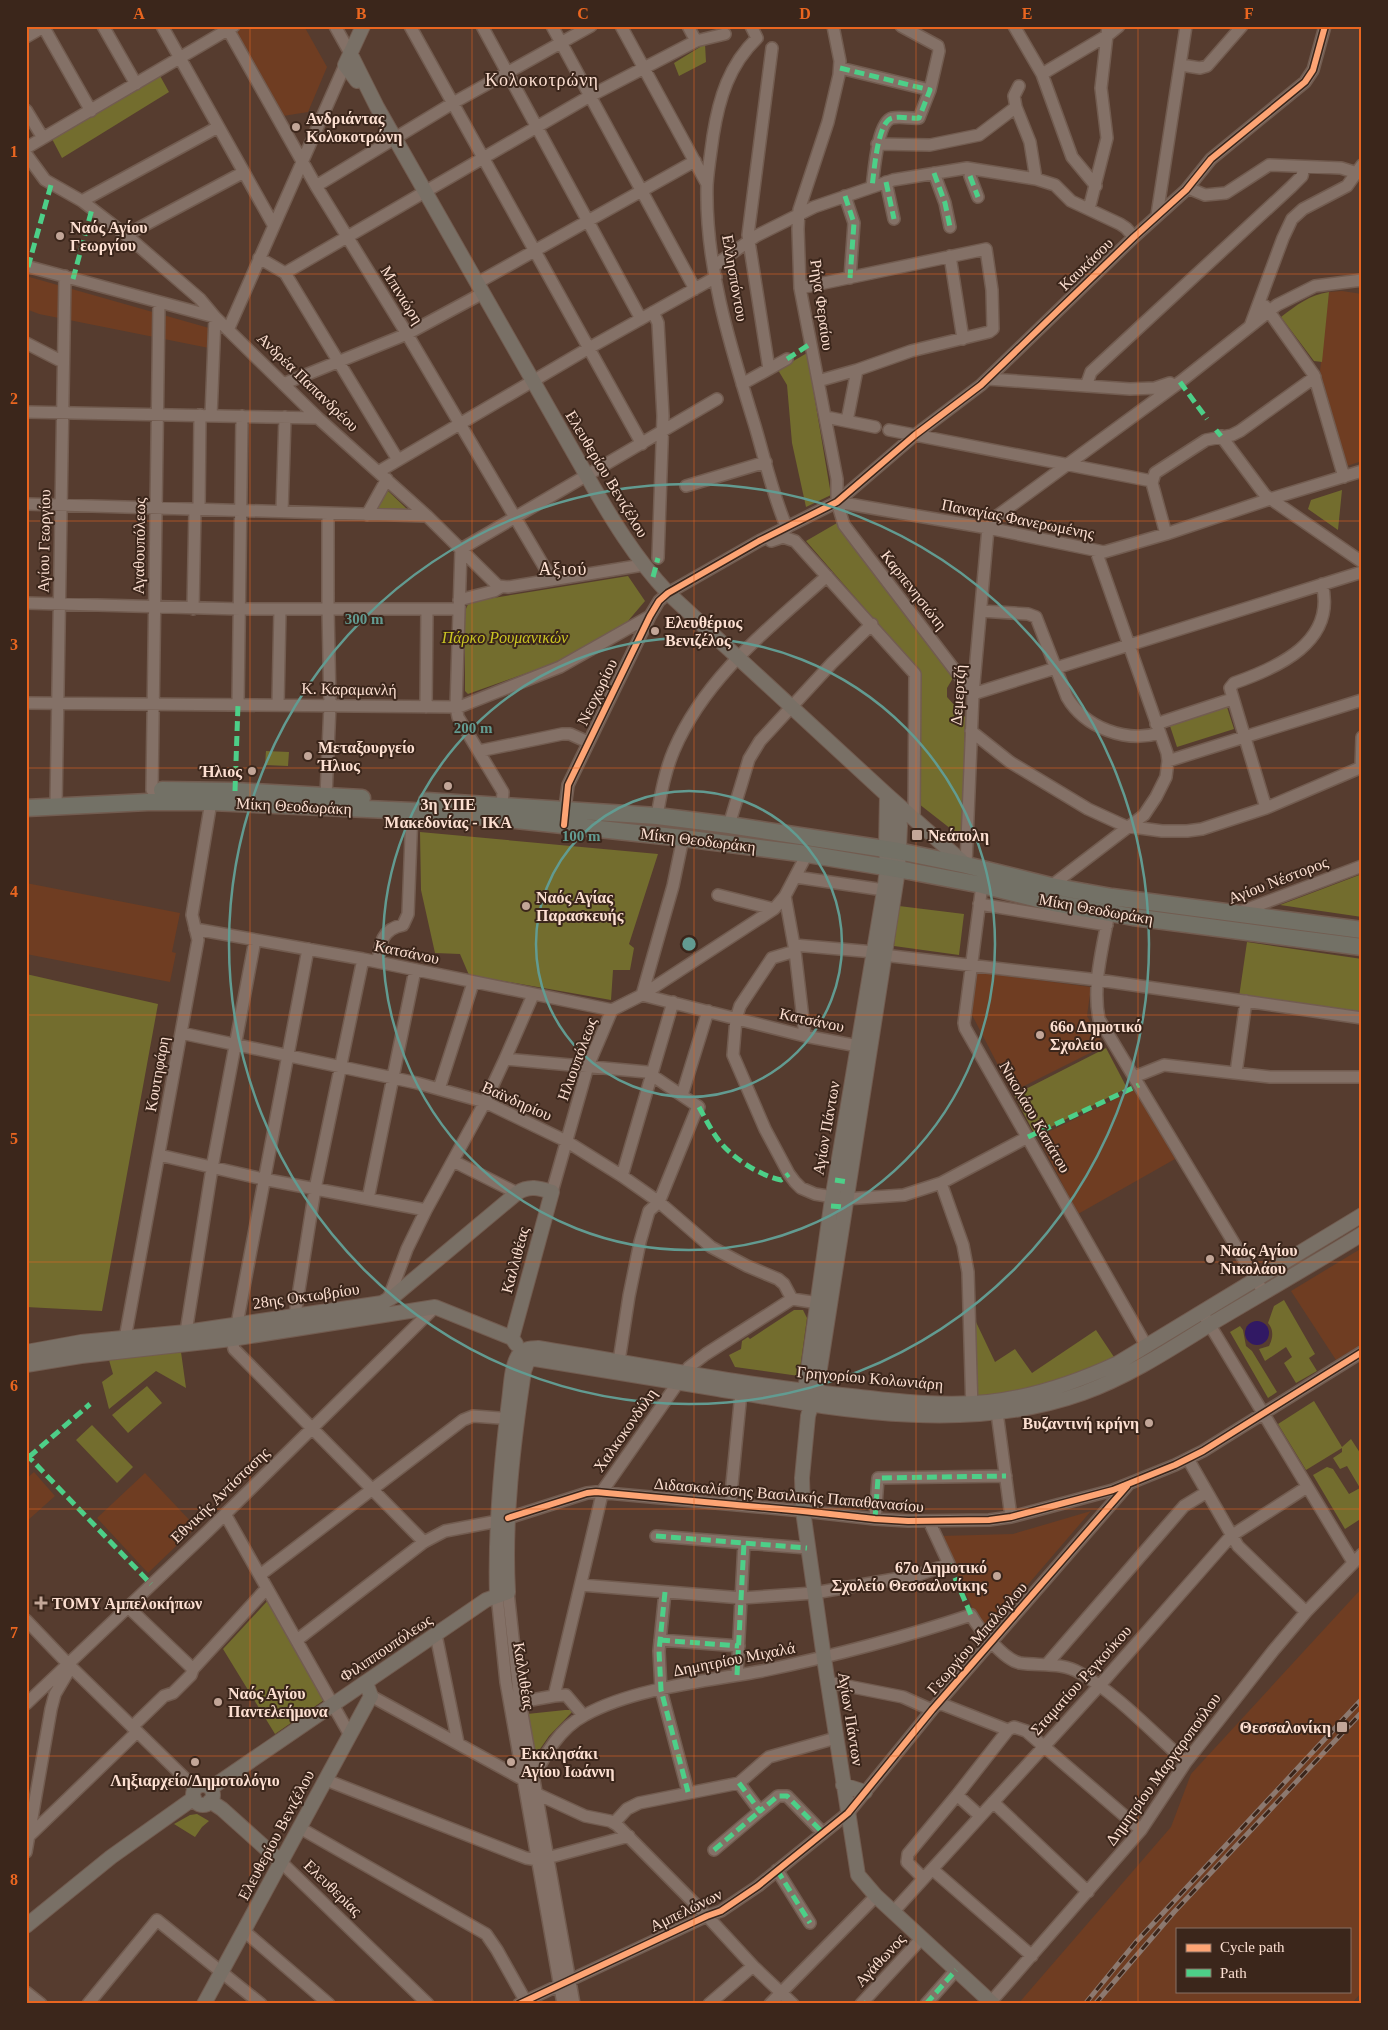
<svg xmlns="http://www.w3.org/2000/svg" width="1388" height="2030" viewBox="0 0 1388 2030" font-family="Georgia,serif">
<rect width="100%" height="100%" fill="#563c2f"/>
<path fill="#6f3d22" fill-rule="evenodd" d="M243,26h61l23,41 -19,45 -25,4 -52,-83z
M26,276l183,52v20l-170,-34 -13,-5z
M1342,291l20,3v167l-15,5 -27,-95 9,-79z
M26,883l154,30 -8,39 4,1 -6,29 -144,-28z
M975,972l116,15 -4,29 17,30 -92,46 -41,-79z
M1136,1089l39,70 -97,55 -40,-77z
M1362,1248v96l-26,16 -45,-69z
M34,1472l21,24 -29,26v-43z
M145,1473l51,54 -48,46 -51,-55z
M1091,1511l-102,119 -13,-14 -36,-80 73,-2z
M1362,1588v404l-11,12h-333l153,-177 20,-53zM1177,1929h172v62h-172z"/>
<path fill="#736d2e" d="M705,44l1,18 -27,14 -5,-13z
M159,74l10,18 -107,66 -11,-21z
M1329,292l-7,70 -8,-1 -33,-44c16,-12 28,-22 48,-25z
M807,353l24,142 -25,12 -14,-64 -5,-58 -9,-15z
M386,489l22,21h-34z
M1342,490l-4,40 -30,-21 3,-9z
M837,523l116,155 -6,10v9l18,20 -2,118 -12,-6 -32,-25 2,-131 -115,-132z
M628,576l17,25 -17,20 -21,14 -52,28 -87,31 -3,-3v-80l4,-9z
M1227,707l7,22 -57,18 -7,-21z
M266,751l23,1 -1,14 -23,-1z
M420,832l238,22 -29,90 5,4 -4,22h-17l-2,30 -142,-25 -9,-21 -25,-1 -14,-63z
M1362,874v43l-82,-12z
M899,906l65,8 -5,41 -65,-9z
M1247,942l115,17v55l-123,-17z
M26,974l132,30 -56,307 -76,-4z
M1106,1048l21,40 -92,47 -21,-40z
M1284,1300l31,54 -6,4 8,13 -21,12 -12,-20 8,-6 -6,-10 -21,14 -6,-12 10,-3c4,-8 5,-16 -1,-23l6,-17z
M794,1310h9l4,8 -8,58 -64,-9 -6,-12 12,-6 1,-8 6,-4 2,2z
M970,1322h6l19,40 20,-13 17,24 64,-43 22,33 -28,13 -118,27z
M1240,1326l3,4 3,16 6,5 25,41 -9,6 -38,-66z
M181,1352l5,36 -30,-17 -47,38 -7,-27 11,-8 -4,-14z
M147,1386l15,17 -34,30 -16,-18z
M1314,1401l28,46 9,-8 11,17v62l-17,11 -32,-54 14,-8 6,2 16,25 11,-6 -13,-22 -7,3 -7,-11 9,-6v-4l-36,22 -28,-46z
M92,1425l41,42 -16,16 -41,-43z
M271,1597l56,101 -52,36 -52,-85z
M565,1710h7v2l-23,24 -11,16 -4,2 -7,-40z
M197,1814l12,7 -7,6 -7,10 -21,-13 16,-9z"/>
<path fill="#311964" d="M1245 1333a12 12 0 1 1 24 0a12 12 0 1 1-24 0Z"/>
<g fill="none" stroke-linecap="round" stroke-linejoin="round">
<defs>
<path id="minor" d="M43,26l48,85
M103,26l33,58
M162,26l112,200
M226,26l90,160 91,148 145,246
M335,26l15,27
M410,26l232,418
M482,26l159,293
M552,26l143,263
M621,26l86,158
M688,26l8,15
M751,26l6,12c-28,27 -38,60 -44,98 -2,16 -5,33 -6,49 -2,83 24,163 48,241 10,34 18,70 32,102
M833,26l7,35 -1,14 -11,47 -29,88 -1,19 2,59 37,191v23l7,23 129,169
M901,26l37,20 1,5 -9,39
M1014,26l28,48 30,83 24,29
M26,37l19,-11
M1181,65l19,3 7,-2 35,-40
M840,68l90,22 -11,28c-8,1 -18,-2 -27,0 -15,4 -18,56 -20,69
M1042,74l66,-39 11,-9
M1016,107l14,35 6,37
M26,110l17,28
M877,144l53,1 49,-10 37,-28 -2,-11 5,-10
M26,148l208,-122
M26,154l19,26 37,21 44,34 74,64 15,18 -4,99
M934,173l11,30 5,24
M970,176l8,21
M886,182l8,37
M316,186l137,-83 138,-77
M1188,188l17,7 21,-2 43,-28 72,3 16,5
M845,196l9,27 -4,55
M82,201l136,-74
M1089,209l18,-71 -6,-50 7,-62
M1157,215l29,-189
M126,235l118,-63
M950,256l13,83
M259,258l26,15 113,187
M26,266l189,51 103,101 109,98 71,70 10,1 135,-22
M714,266l42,-30 58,-29 79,-27 74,-12 69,11 19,6 16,16 49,23 6,4 8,9
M285,273l305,-177 106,-55 29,-7
M477,283l218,-122
M800,288l186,-39 6,41 1,39 -4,3 -78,19 -54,19 -39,11
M1265,306l49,69 30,102
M653,312l5,11 5,93 -5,142
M1251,324l32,-86 9,-19 11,-10 44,-23 15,-21
M228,330l117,-265
M26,343l37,19
M769,369l-21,-134 24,-187
M988,379l142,10 25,-1 15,-5 4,3
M283,384l124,-50 76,-41
M742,384l45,-25
M1086,386l5,-14 200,-185 11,-11 2,-9
M26,412l292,6
M826,417l49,10
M847,421l10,-51
M889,430l263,51
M1221,436l44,59 97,67
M378,472l211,-124 127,-71
M686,486l80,-24
M837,502l151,26 116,24 62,-18 104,-35 92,-28
M26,504l401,12
M199,509l1,-94
M282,512l3,-95
M367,515l20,-36
M1166,534l-14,-51 3,-10 51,-33 26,-5 8,-4 75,-54
M771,541l12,-4 12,4 120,133 -1,144
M459,600l35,-9 7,-4
M26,603l214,6h219
M193,609l2,-100
M981,611l47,3 8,3 31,80c18,31 59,46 93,36
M973,694l389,-122
M26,703l433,4 101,-40 90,-51
M238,704l4,-288
M278,704l2,-95
M426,707l1,-98
M1156,724l76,-25
M971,731l39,31 78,47 37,17 37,5h25l15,-2 64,-21 96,-41
M479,751l83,-17h8l18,8
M1168,761l194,-61
M1361,767l1,-30
M152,790l7,-487
M326,796l4,-91 -2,-96v-95
M56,806l9,-530
M502,806l1,-14 -45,-75 -2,-10 5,-158 256,-150
M1266,808l-36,-120 4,-5c43,-15 103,-41 88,-99
M564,816l4,-31 82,-169 9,-15 9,-8 91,-52 78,-39 78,-67 66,-50 153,-148 52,-47 25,-31 94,-77 8,-12 12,-44
M657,816c4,-23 8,-45 17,-66 31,-73 96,-123 153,-174
M729,825l20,-66 11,-18 72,-78 40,-39
M966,865l7,-171 15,-166 9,-12 183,-134 97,-77 38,-19 47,-6
M796,877l88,13
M982,885l-18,138 1,5 182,319
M1051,886l93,-71 12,-18 10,-20 2,-16 -1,-8 -71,-202
M718,895l56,14
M785,896l10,55 10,85
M979,904l128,21
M1109,912c-6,35 -17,72 -10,107l165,274
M1240,912l122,-46
M195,929l168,30 249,51
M794,945l80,7
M795,951l-23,7 -32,48 -4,13 -3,36 32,74 24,45 6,8 6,6 14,6 30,5 59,-4 37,-12 87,-46
M883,955l215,25 264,38
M378,962c2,-19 4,-33 25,-37l5,-11 4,-103
M642,995l163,41 53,10
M642,995l31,-109 10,-48
M181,1033l236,50 68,19 81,39 56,35 37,26 52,45 36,19 31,13 6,5 8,15
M505,1059l142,13 52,35
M1236,1073l10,-72
M1134,1077l30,-12 106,12h92
M439,1089l34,-106
M682,1095l26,-84
M159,1155l104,24 163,31
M453,1161l64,32
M622,1176l51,-174
M941,1183l22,62 5,27 4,138
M552,1192l36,-126 24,-56 30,-15 132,-86 11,-13 22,-42
M368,1199l47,-229
M388,1300l19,-51 19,-39 59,-108 20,-43 28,-64
M1202,1312l151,250
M295,1315l20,-126 48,-230
M237,1324l71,-375
M186,1332l26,-164 43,-228
M232,1339l2,10 190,193
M124,1344l74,-404 -6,-25 19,-113
M619,1361l10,-65 11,-54 9,-31 10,-9 39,-96
M996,1405l15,112
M1188,1459l50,87 68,66
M730,1504l11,-111
M225,1514l125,221
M508,1518l79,-25 9,-1 207,19 72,8 33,2 81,-1 22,-3 102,-27 62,-25 28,-14 159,-99
M875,1519l3,-41 128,-2
M656,1536l151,12
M260,1575l203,-155 10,-4 41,3
M581,1585l161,13 72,-5 104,-18 31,-11 -20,-43
M508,1592l12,110 54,302
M665,1592l-6,59 2,39 27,102
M497,1595l9,87 57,322
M128,1607l65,62
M26,1620l45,47 124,121
M436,1635l22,108
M297,1640l127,-98 21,-11 53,-10
M660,1640l79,6
M1047,1664l137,-158 23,-14
M737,1675l7,-132
M827,1682l76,15 29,13
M371,1696l153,84
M554,1696l12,-1 17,20
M520,1702l34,-6 49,-206 86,-123 17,-13 86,-55 33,5
M939,1703l69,27
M26,1704l182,-173 227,-224
M132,1727l32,-31 9,-3 18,-18 2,-6 74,-81
M533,1779c12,-25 27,-51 52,-64 49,-27 122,-34 177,-44 71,-15 140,-33 209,-56 8,14 33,45 49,48 20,3 42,-1 60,10 36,20 74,61 106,89
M326,1780l200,78 12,2
M739,1783l21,28 18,-15h9l36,37
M535,1793l50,23 25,5 7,4 90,91 46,50 40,38
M957,1795l23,21
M993,1802l95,90
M614,1823l13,-14 12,-6 100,-20 30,-26 67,-19
M300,1828l186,106 11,16 28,50
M29,1836l108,-104
M714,1850l46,-39
M26,1852l25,-143 4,-15 16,-27
M547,1858l82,-22
M281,1862l147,142
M932,1869l100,87
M777,1870l33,53
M923,1878l-16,-16 1,-8 49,-59 51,-65 6,-3 12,4 115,99
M894,1911l206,-226 131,-149 76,-49
M244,1931l85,73
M26,1992l15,12
M88,2004l69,-84 104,84
M519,2004l188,-88 14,-5 37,-25 90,-73 84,-103 196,-225
M709,2004l44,-38
M770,2004l106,-108
M861,2004l61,-66
M926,2004l30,-34
M989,2004l152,-174 45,-68 87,-111 33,-39 56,-58"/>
<path id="major" d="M350,53l27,54 210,369c24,42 48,82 81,117l219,202 79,70
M357,81l-12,-16 18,-39
M898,805l2,21 -2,44 -80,511 -10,35 -6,62 1,33 21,147 34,217 18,21 117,108
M26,1352l55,-10 105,-10 196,-29 12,-7 123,-103c12,-8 22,-5 35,-1l-40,146
M528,1360l7,-1c61,10 122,20 183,30 118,20 248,46 365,4 47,-17 89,-45 131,-71 49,-29 99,-58 148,-88
M26,1365l55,-9 151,-17 203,-32 77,31 4,6
M805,1400v-9l26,-185 54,-321 2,-17 -1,-19 1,-54
M497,1595c-2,-64 4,-130 12,-194 2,-14 2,-33 9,-45 5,-7 12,-8 20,-8 105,17 209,38 314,48 45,5 91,11 136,6 45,-5 89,-20 130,-39l244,-148
M193 1795a10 10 0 1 1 20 0a10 10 0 1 1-20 0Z
M843,1785l22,7
M211,1788l275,-188 22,-8c-4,-73 5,-148 16,-221l4,-11
M210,1801l12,8 59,53
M26,1926l85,-69 83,-59
M204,2004l167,-308 -5,-13"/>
<path id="highway" d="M162,790l73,1 127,7
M427,801l230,15 72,9 169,26 68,14 85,21 61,11 250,33
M26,808l122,-6h63l201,9 86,7 185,20 124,16 102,17 73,14 72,18 79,14 229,30"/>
</defs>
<use href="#minor" stroke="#725c50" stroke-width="14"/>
<use href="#major" stroke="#725c50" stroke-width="16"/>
<use href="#highway" stroke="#725c50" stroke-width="19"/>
<use href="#minor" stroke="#847167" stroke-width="11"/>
<use href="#major" stroke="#797066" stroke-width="14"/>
<use href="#highway" stroke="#737166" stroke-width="16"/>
<defs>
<path id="rail" d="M1085,2004l51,-62 226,-243
M1095,2004l79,-92 188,-200"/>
</defs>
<use href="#rail" stroke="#8c7970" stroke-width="5"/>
<use href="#rail" stroke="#3b261b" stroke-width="3" stroke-dasharray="9" stroke-linecap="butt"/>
<path stroke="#4dcf88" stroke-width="5" stroke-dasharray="10 5" stroke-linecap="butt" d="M840,68l90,22 -11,28c-8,1 -18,-2 -27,0 -15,4 -18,56 -20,69
M934,173l11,30 5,24
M970,176l8,21
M886,182l8,37
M845,196l9,27 -4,55
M28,267l23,-82
M73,279l19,-70
M787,359l23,-15
M1180,382l27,37
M1216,430l5,6
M653,577l5,-19
M235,791l3,-87
M699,1107c6,11 11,21 18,31 12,18 43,38 64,42l8,-6
M1028,1137l111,-52
M835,1180l13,2
M831,1206l13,1
M26,1454l125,130
M29,1457l61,-53
M875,1519l3,-41 128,-2
M656,1536l151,12
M949,1564l22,51
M665,1592l-6,59 2,39 27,102
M660,1640l79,6
M737,1675l7,-132
M739,1783l21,28 18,-15h9l36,37
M714,1850l46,-39
M777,1870l33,53
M863,2002l2,2
M926,2004l30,-34"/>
<defs>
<path id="cycleway" d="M564,825l4,-40 82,-169 9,-15 9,-8 91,-52 78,-39 78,-67 66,-50 153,-148 52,-47 25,-31 94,-77 8,-12 12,-44
M508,1518l79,-25 9,-1 207,19 72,8 33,2 81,-1 22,-3 102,-27 62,-25 28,-14 159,-99
M519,2004l188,-88 14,-5 37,-25 90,-73 84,-103 195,-224"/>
</defs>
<use href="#cycleway" stroke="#3b261b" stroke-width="9"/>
<use href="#cycleway" stroke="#fda474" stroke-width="6"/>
</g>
<path fill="none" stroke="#ea6620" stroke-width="1" stroke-opacity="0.55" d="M250,26v1978M472,26v1978M694,26v1978M916,26v1978M1138,26v1978M26,274h1336M26,521h1336M26,768h1336M26,1015h1336M26,1262h1336M26,1509h1336M26,1756h1336"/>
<g fill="none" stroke="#629b91" stroke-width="2.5">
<circle cx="689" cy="944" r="153"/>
<circle cx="689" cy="944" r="306"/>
<circle cx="689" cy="944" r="460"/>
</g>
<g fill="#c2a698" stroke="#3b261b" stroke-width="2">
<circle cx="296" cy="127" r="5"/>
<circle cx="60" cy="236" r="5"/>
<circle cx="655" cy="631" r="5"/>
<circle cx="308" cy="756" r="5"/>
<circle cx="252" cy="771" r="5"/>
<circle cx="448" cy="786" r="5"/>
<rect x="911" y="829" width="12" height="12" rx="2.5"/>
<circle cx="526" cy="906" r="5"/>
<circle cx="1040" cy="1035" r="5"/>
<circle cx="1210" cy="1259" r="5"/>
<circle cx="1149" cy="1423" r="5"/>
<circle cx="997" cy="1576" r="5"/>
<path d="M38.5 1595.5h5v5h5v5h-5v5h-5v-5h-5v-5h5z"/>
<circle cx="218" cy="1702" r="5"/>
<rect x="1336" y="1721" width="12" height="12" rx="2.5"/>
<circle cx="195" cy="1762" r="5"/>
<circle cx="511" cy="1762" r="5"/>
</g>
<g text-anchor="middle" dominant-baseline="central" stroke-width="4" stroke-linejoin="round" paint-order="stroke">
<g font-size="16" font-weight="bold" fill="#fcdfd1" stroke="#3b261b" text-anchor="start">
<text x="306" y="118">Ανδριάντας<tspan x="306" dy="18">Κολοκοτρώνη</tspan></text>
<text x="70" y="227">Ναός Αγίου<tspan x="70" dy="18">Γεωργίου</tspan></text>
<text x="665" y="622">Ελευθέριος<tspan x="665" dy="18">Βενιζέλος</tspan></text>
<text x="318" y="747">Μεταξουργείο<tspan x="318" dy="18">Ήλιος</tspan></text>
<text x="242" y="771" text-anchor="end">Ήλιος</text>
<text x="448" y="804" text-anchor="middle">3η ΥΠΕ<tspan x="448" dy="18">Μακεδονίας - IKA</tspan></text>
<text x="928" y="835">Νεάπολη</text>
<text x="536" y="897">Ναός Αγίας<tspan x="536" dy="18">Παρασκευής</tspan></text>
<text x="1050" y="1026">66ο Δημοτικό<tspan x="1050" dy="18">Σχολείο</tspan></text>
<text x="1220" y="1250">Ναός Αγίου<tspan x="1220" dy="18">Νικολάου</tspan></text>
<text x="1139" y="1423" text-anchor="end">Βυζαντινή κρήνη</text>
<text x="987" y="1567" text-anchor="end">67ο Δημοτικό<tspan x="987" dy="18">Σχολείο Θεσσαλονίκης</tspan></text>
<text x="52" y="1603">ΤΟΜΥ Αμπελοκήπων</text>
<text x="228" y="1693">Ναός Αγίου<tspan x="228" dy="18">Παντελεήμονα</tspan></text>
<text x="1331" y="1727" text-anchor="end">Θεσσαλονίκη</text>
<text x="521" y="1753">Εκκλησάκι<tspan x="521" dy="18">Αγίου Ιωάννη</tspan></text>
<text x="195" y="1780" text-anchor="middle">Ληξιαρχείο/Δημοτολόγιο</text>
</g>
<g font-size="16" fill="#fcdfd1" stroke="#3b261b">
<text transform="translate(1086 264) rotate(-44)">Καυκάσου</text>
<text transform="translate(735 278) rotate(80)">Ελλησπόντου</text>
<text transform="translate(402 295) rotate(58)">Μπινιώρη</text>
<text transform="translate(822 305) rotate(82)">Ρήγα Φεραίου</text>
<text transform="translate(308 382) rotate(44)">Ανδρέα Παπανδρέου</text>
<text transform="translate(607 474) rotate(59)">Ελευθερίου Βενιζέλου</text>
<text transform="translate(1018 519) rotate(11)">Παναγίας Φανερωμένης</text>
<text transform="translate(44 541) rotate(-89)">Αγίου Γεωργίου</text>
<text transform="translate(139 546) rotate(-89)">Αγαθουπόλεως</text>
<text transform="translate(914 590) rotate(52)">Καρπενησιώτη</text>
<text transform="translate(349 689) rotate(1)">Κ. Καραμανλή</text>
<text transform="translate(597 692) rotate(-64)">Νεοχωρίου</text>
<text transform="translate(958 695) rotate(-86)">Δεμερτζή</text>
<text transform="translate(294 806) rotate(3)">Μίκη Θεοδωράκη</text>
<text transform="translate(698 840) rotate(7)">Μίκη Θεοδωράκη</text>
<text transform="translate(1278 880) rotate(-21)">Αγίου Νέστορος</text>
<text transform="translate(1096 909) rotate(10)">Μίκη Θεοδωράκη</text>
<text transform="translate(407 952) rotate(12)">Κατσάνου</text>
<text transform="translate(812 1020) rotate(12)">Κατσάνου</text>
<text transform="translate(577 1059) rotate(-70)">Ηλιουπόλεως</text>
<text transform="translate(157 1074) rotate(-80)">Κουτηφάρη</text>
<text transform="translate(517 1101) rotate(24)">Βαϊνδηρίου</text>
<text transform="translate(1035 1117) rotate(60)">Νικολάου Καπάτου</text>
<text transform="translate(826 1128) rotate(-80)">Αγίων Πάντων</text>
<text transform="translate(515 1260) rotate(-75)">Καλλιθέας</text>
<text transform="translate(306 1296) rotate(-8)">28ης Οκτωβρίου</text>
<text transform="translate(870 1378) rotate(5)">Γρηγορίου Κολωνιάρη</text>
<text transform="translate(625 1430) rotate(-55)">Χαλκοκονδύλη</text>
<text transform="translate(220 1495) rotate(-44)">Εθνικής Αντίστασης</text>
<text transform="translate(789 1495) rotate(5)">Διδασκαλίσσης Βασιλικής Παπαθανασίου</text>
<text transform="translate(977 1638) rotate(-49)">Γεωργίου Μπαλόγλου</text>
<text transform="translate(386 1648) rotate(-34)">Φιλιππουπόλεως</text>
<text transform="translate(734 1659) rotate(-11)">Δημητρίου Μιχαλά</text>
<text transform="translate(524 1676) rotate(81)">Καλλιθέας</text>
<text transform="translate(1081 1680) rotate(-48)">Σταματίου Ρεγκούκου</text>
<text transform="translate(851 1719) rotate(81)">Αγίων Πάντων</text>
<text transform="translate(1163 1769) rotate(-54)">Δημητρίου Μαργαροπούλου</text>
<text transform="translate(276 1835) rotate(-62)">Ελευθερίου Βενιζέλου</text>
<text transform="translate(333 1888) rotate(44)">Ελευθερίας</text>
<text transform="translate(686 1910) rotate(-26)">Αμπελώνων</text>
<text transform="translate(880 1960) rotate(-47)">Αγάθωνος</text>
</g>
<g font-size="16" font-style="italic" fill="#cac523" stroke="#3b261b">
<text x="505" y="637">Πάρκο Ρουμανικών</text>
</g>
<g font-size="18" letter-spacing="1" fill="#fcdfd1" stroke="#3b261b">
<text x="542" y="80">Κολοκοτρώνη</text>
<text x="563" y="569">Αξιού</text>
</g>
</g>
<circle cx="689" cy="944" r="8" fill="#629b91" stroke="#3b261b" stroke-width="2.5"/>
<g font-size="15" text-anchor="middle" font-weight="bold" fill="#629b91" stroke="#3b261b" stroke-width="4" stroke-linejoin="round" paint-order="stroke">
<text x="364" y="624">300 m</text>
<text x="473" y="733">200 m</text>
<text x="581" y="841">100 m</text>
</g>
<rect width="1388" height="2030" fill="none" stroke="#3b261b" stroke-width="55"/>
<rect x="1176" y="1928" width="175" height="65" fill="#3b261b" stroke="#887064"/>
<rect x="1186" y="1944" width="25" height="8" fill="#fda474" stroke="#887064"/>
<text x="1220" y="1952" font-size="15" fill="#fcdfd1">Cycle path</text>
<rect x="1186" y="1969" width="25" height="8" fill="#4dcf88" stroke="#887064"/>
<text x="1220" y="1978" font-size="15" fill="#fcdfd1">Path</text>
<rect x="28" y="28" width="1332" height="1974" fill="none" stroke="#ea6620" stroke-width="2"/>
<g font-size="16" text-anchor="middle" font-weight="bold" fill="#ea6620">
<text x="139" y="19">A</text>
<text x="361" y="19">B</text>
<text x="583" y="19">C</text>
<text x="805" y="19">D</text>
<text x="1027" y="19">E</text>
<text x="1249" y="19">F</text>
<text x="14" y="157">1</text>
<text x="14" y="404">2</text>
<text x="14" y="650">3</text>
<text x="14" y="897">4</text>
<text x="14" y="1144">5</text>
<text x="14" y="1391">6</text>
<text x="14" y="1638">7</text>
<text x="14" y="1885">8</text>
</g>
</svg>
